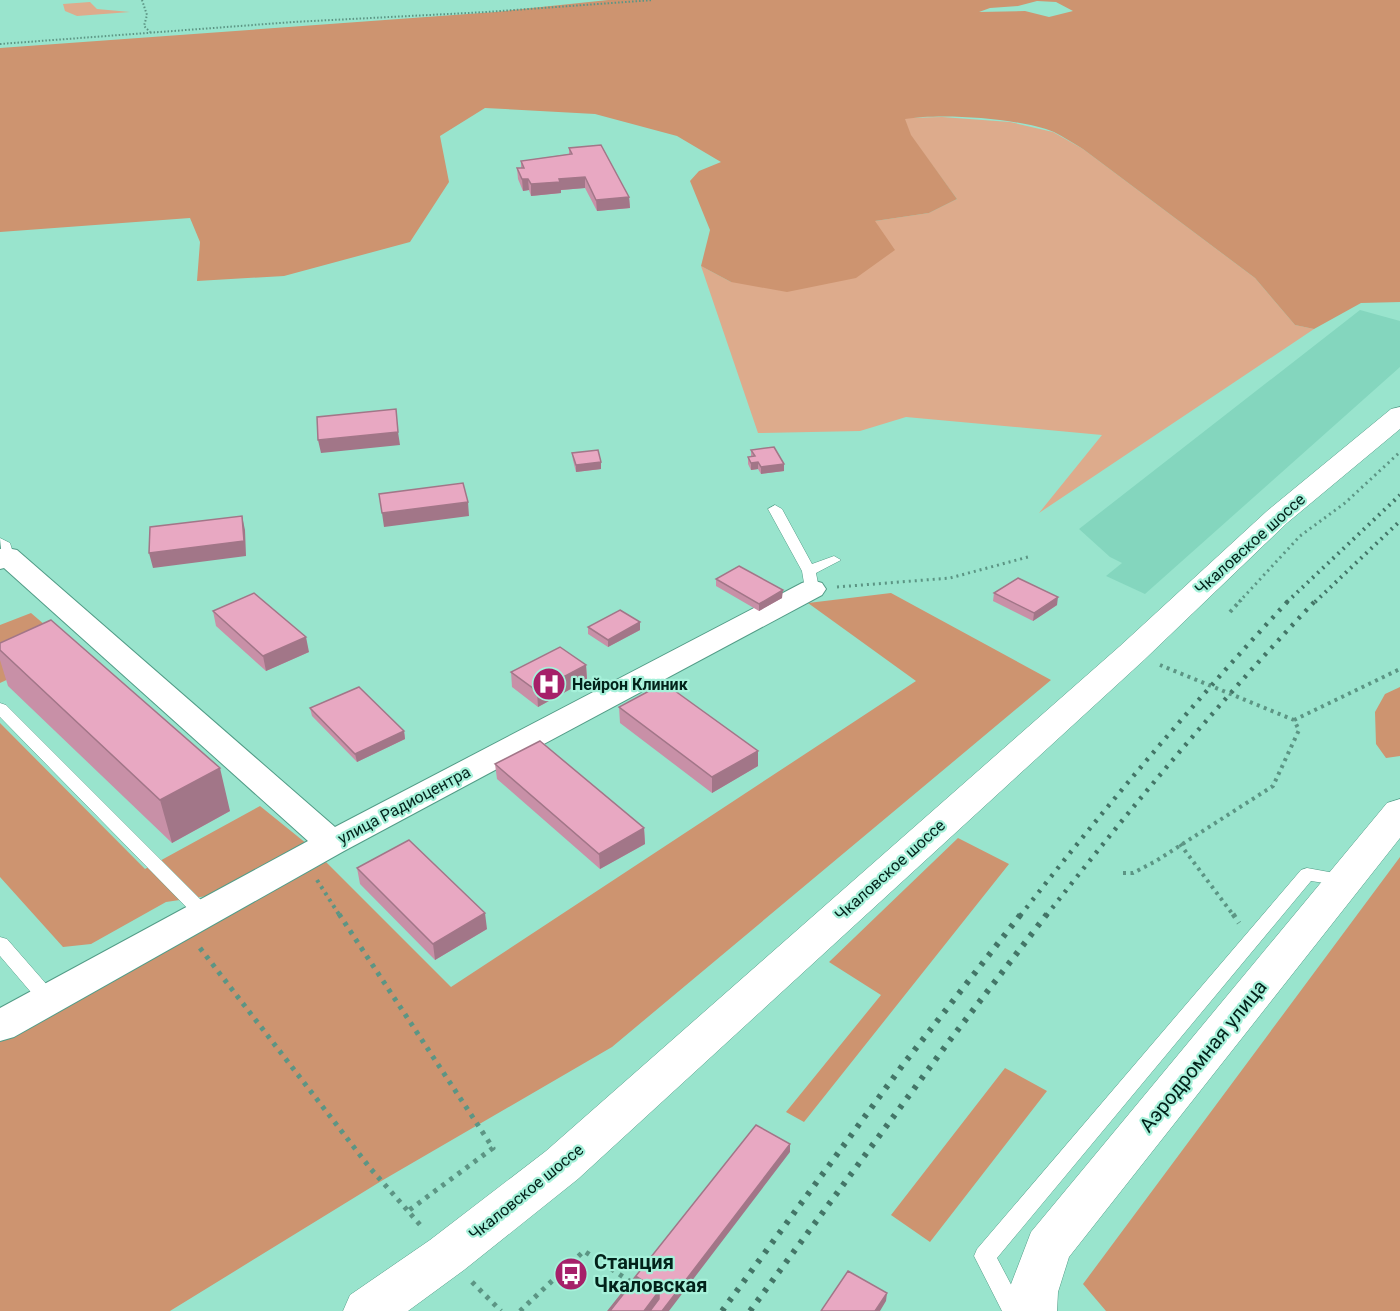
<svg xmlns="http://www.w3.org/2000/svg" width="1400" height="1311" viewBox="0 0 1400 1311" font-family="Roboto,sans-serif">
<rect width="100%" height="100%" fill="#99e4cd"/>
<path fill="#84d6be" d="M1360,310l40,11v46l-255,227 -39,-18 16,-13 -12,-6 -31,-28z"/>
<path fill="#ddab8c" d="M90,2l7,7 33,3 -53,4 -12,-5 -2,-7z
M942,117l68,5 43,10 30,17 172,129 40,47 19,4 -275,184 63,-78 -196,-18 -46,14 -102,2 -57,-167 30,16 144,-61 54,-8 28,-14 -47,-64 -6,-17z"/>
<path fill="#cd9470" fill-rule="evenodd" d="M608,0h792v302l-39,1 -47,26 -19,-4 -40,-47 -172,-129c-10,-6 -19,-12 -29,-17 -35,-14 -112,-19 -149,-13l6,16 46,64 -28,14 -54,8 20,29 -39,28 -69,14 -56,-10 -30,-16 9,-36 -20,-49 9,-10 22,-9 -44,-26 -82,-22 -110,-6 -45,28 9,46 -39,60 -126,34 -87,5 3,-39 -10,-24 -190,14v-184l495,-36zM1037,1l19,1 17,9 -24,6 -24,-6 -46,1 11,-4 28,-2z
M891,593l160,87 -439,367 -229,133 -213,131h-170v-269l326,-180 125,125 465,-306 -108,-78z
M31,613l42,36 -73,34v-58z
M1400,687v69l-14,2 -10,-14 -1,-32 10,-18z
M0,723l145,146 115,-63 47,38 -93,51 -48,7 -75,42 -28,3 -63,-70z
M958,838l51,26 -205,258 -18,-10 95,-117 -52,-33z
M1400,857v454h-294l-23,-27z
M1005,1068l42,23 -117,151 -39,-27z"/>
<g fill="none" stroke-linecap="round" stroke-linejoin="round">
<defs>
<path id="lane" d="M775,505l7,4 30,55 22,-8 7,4 -25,13 3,16 -2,3 -5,1 -7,-4 -3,-18 -34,-62z
M0,538l10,5 4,13 -2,3h-10z
M0,703l6,2 203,203 3,5 -3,5 -6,2 -6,-2 -197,-201z
M1307,868l44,8 3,4 -3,4 -6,2 -34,-5 -314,377 28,53h-23l-28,-55 3,-7 324,-379z
M0,937l7,2 48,55 3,5 -3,5 -7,2 -7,-2 -41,-48z"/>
<path id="street" d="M7,548l10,2 318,277 467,-244 10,-3 10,3 4,6 -4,6 -478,256 -330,186 -14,4v-33l308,-167 -304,-273 -4,1v-20z"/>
<path id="secondary" d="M1400,407v22l-113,94 -143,137 -566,519 -114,91 -56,41h-65l7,-16 80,-55 116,-89 574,-505 147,-135 124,-102z
M1400,799v39l-331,419 -11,35 -1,19h-50l1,-19 23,-60 356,-429z"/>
</defs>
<use href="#lane" stroke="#529c87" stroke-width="1"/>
<use href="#street" stroke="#529c87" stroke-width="2"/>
<use href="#secondary" stroke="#529c87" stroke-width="1"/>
<path stroke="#5c9584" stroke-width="2" stroke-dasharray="1.5 2" stroke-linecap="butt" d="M142,0l5,15 -3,11 6,6
M0,44l293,-22 194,-10 166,-12"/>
<path stroke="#5c9584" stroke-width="3" stroke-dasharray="2 4" stroke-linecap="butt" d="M837,587l113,-9 78,-21
M1239,602l61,-66 45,-33 55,-51"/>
<path stroke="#5c9584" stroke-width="4" stroke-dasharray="3 4.5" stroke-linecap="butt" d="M1230,612l11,-12
M1294,720l106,-51
M1180,844l54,72
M1123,873h10l23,-12 117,-75 26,-56 -5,-10 -134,-55
M317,880l23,36"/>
<path stroke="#5c9584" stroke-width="5" stroke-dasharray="4 6" stroke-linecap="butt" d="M339,914l154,234 -85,63 14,16
M1233,914l6,9
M200,948l170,220 38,43
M472,1282l29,29
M520,1311l64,-60 50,33"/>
<use href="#lane" fill="#fff" fill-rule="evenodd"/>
<use href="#street" fill="#fff" fill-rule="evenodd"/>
<use href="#secondary" fill="#fff" fill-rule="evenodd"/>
<path stroke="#437567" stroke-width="4" stroke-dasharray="2 5" stroke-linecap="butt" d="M1287,602l113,-107
M1315,602l85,-81"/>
<path stroke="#437567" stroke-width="4.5" stroke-dasharray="3 7" stroke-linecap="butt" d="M1020,916c85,-109 175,-215 269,-316
M1046,916c85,-109 174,-215 270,-316"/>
<path stroke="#437567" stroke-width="6" stroke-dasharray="4 8" stroke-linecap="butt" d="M722,1311l180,-245 119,-152
M750,1311l200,-271 97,-126"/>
</g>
<path fill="#c890a7" d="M569,148l60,49 1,11 -33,3 -12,-23 -24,2v3l-30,3 -2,-6 -6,1 -5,-12 -1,-11h4v-7l48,-7z
M751,450l33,14v7l-23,3 -3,-5 -7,1 -3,-6v-7h3z
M572,453l29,16 -25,3 -3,-12z
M716,579l66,19 -23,13 -43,-25z
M994,593l63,12 -24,16 -40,-20z
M213,611l96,41 -43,19 -50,-45z
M588,627l52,3 -32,17 -20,-13z
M0,643l230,168 -58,32 -164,-157 -8,-26z
M586,665l1,15 -49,27 -26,-20 -1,-15z
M619,707l139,59 -46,27 -92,-70z
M310,708l94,23 1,8 -48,23 -45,-46z
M495,764l149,64 1,16 -45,25 -103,-90z
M357,868l130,61 -52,31 -75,-76z"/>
<path fill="#a27688" d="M585,177v11l-24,2v3l-30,3v-12l28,-5z
M522,179h6l1,11 -6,1z
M629,197l1,11 -33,3 -1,-11z
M398,432l2,13 -79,8 -3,-13z
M601,462v7l-25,3v-7z
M758,462v7l-7,1v-7z
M784,464v7l-23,3v-7z
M468,502l1,14 -85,11 -2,-14z
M242,516l3,14 1,26 -93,12 -4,-15z
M783,590l-1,8 -23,13v-7z
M1058,597l-1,8 -24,16 1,-8z
M640,622v8l-32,17v-7z
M306,637l3,15 -43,19 -3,-15z
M586,665l1,15 -49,27 -1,-16z
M404,731l1,8 -48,23 -2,-8z
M758,751v15l-46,27v-16z
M220,768l10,43 -58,32 -12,-43z
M644,828l1,16 -45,25 -1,-15z
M485,913l2,16 -52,31 -2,-16z
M790,1144v8l-121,159h-7z
M659,1291v16l-2,4h-13z
M887,1293l-1,8 -6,10h-5z"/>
<path fill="#e8a8c2" stroke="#a27688" stroke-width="1.5" d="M601,145l28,52 -33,3 -11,-23 -26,2 1,3 -29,2 -3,-5h-6l-5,-11h7l-3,-7 51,-7 -3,-6z
M396,409l2,23 -80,8 -1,-23z
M774,447l10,17 -23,3 -3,-5 -7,1 -3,-6 7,-1 -4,-6z
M598,450l3,12 -25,3 -4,-12z
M463,483l5,19 -86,11 -3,-19z
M242,516l2,25 -95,12 1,-26z
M739,566l44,24 -24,14 -43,-25z
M1018,578l40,19 -24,16 -40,-20z
M254,593l52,44 -43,19 -50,-45z
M620,610l20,12 -32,18 -20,-13z
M51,620l169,148 -60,32 -160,-150v-7z
M560,647l26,18 -49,26 -26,-19z
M664,683l94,68 -46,26 -93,-70z
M359,687l45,44 -49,23 -45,-46z
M540,741l104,87 -45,26 -104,-90z
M409,840l76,73 -52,31 -76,-76z
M756,1125l34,19 -128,167h-12l9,-12v-8l-22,-14 -27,34h-2z
M848,1271l39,22 -12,18h-54z
M637,1277l22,14 -15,20h-34z"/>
<defs>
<symbol id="hospital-disc" viewBox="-11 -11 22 22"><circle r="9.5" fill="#a62069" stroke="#a6f1da"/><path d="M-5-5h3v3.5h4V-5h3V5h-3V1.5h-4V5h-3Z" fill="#fff"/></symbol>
<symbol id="bus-disc" viewBox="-11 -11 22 22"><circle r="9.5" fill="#a62069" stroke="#a6f1da"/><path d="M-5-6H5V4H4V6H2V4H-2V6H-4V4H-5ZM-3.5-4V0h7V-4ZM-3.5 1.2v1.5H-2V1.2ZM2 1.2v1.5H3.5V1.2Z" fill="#fff"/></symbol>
</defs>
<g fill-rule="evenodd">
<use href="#hospital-disc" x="530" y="665" width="38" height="38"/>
<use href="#bus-disc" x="552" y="1255" width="38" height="38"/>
</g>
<g text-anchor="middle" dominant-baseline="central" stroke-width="4.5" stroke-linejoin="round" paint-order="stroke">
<g font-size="16" fill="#02221a" stroke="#a6f1da">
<text transform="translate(1250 544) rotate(-42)">Чкаловское шоссе</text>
<text transform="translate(404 805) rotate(-28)">улица Радиоцентра</text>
<text transform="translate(890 870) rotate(-42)">Чкаловское шоссе</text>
<text transform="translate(526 1192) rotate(-39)">Чкаловское шоссе</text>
</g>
<g font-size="16" font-weight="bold" fill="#02221a" stroke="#a6f1da" text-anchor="start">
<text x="572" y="684">Нейрон Клиник</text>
</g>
<g font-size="20" fill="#02221a" stroke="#a6f1da">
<text transform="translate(1203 1056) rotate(-51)">Аэродромная улица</text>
</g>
<g font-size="20" font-weight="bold" fill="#02221a" stroke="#a6f1da" text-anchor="start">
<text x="594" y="1262">Станция<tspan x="594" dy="23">Чкаловская</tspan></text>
</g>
</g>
</svg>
